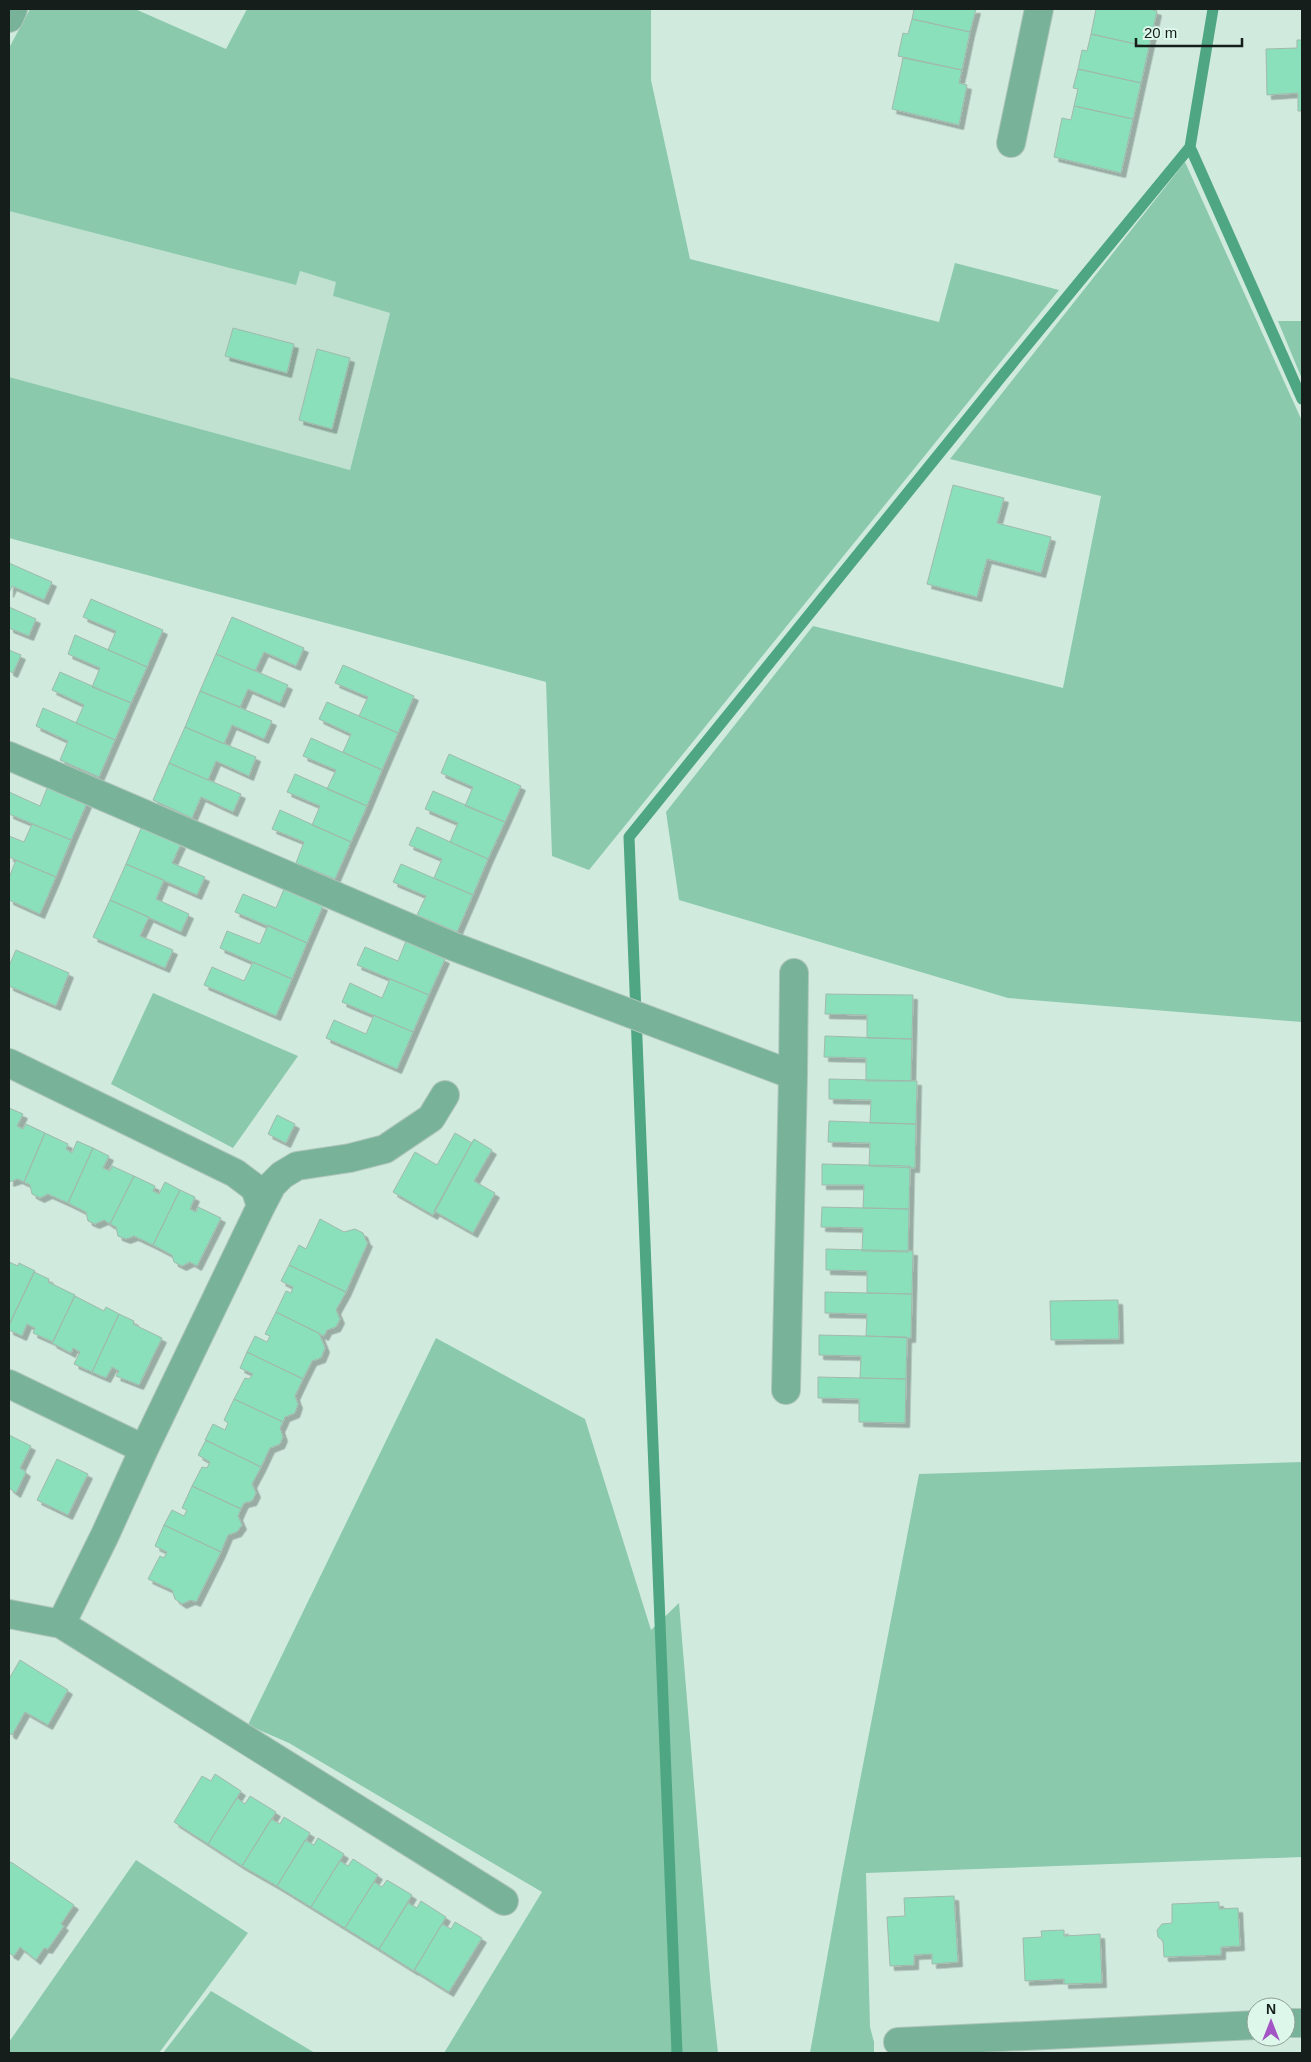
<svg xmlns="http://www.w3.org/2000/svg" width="1311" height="2062" viewBox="0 0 1311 2062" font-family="Helvetica,sans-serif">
<defs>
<filter id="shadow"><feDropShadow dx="4.5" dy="4.5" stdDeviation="0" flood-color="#0004"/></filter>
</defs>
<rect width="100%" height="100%" fill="#d1eade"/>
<path fill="#c0e0d0" d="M9,211l287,74 4,-14 37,11 -4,14 57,17 -40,157 -341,-93z"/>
<path fill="#8ac9ac" d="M30,9h105l91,40 21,-40h404v71l39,179 249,63 16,-59 104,27 -470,580 -37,-14 -6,-174 -537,-144v-161l341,93 40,-157 -57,-17 3,-14 -36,-11 -4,14 -287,-74v-163z
M1185,162l117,259v601l-294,-24 -329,-98 -13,-88 147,-186 250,62 38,-192 -151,-37z
M1278,321h24v59v-1z
M153,993l145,63 -65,92 -122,-64z
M436,1338l149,81 66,211 28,-27 32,386 7,64h-274l98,-161 -253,-149 -41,-18z
M1302,1462v395l-436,16 4,154 4,15v11h-64l32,-179 77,-400z
M136,1860l112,73 -89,120h-150v-11z
M211,1991l104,62h-152z"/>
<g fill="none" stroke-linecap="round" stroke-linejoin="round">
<path stroke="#4fa683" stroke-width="11" d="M1213,9l-23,138 112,252
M677,2053l-48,-1216 373,-461 188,-229"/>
</g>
<path fill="#89e0ba" stroke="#a1b9ad" filter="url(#shadow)" d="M914,9h62l-6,23 -58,-13z
M1096,9h54l7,2 -8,36 -58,-13z
M912,19l58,13 -8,38 -64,-14 5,-23 5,1z
M1091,34l58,13 -8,36 -63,-14 4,-19 5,1z
M1297,40h5v71h-4v-18l-31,2 -1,-46 31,-1z
M903,58l59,12 -3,13 8,2 -8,40 -67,-16z
M1078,69l63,14 -8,36 -59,-13 4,-17 -5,-1z
M1074,106l59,13 -12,54 -67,-16 8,-39 9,2z
M233,328l61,16 -7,29 -62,-17z
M317,349l33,9 -18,71 -33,-9z
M953,485l51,13 -7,25 54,14 -10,36 -54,-14 -10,38 -50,-13z
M9,563l43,19 -8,18 -32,-14 -3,7z
M91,599l72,31 -16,37 -39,-17 8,-19 -33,-14z
M9,607l27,12 -7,17 -20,-8z
M232,617l72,31 -8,18 -32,-14 -9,19 -39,-17z
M75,635l72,32 -16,36 -39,-16 8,-19 -32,-14z
M9,650l12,5 -8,18 -4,-2z
M216,654l72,31 -8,18 -32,-14 -8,18 -40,-16z
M343,665l71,31 -16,37 -39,-17 9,-19 -33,-14z
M60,672l71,31 -16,37 -39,-17 8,-18 -32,-15z
M200,691l72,30 -8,18 -32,-14 -8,19 -39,-17z
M327,702l71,31 -16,37 -39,-18 8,-18 -32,-15z
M43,708l72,32 -16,37 -39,-17 8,-19 -32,-15z
M185,727l71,30 -7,19 -33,-15 -8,19 -39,-17z
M311,738l71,32 -15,36 -40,-17 9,-19 -33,-14z
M449,754l72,32 -16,36 -40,-16 8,-19 -32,-14z
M169,763l72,31 -8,18 -32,-15 -9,21 -39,-18z
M295,774l72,32 -16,36 -39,-17 8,-19 -33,-14z
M48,786l39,17 -16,37 -62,-26v-22l31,14z
M433,791l72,31 -17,37 -38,-17 8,-19 -33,-14z
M280,810l71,32 -16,37 -39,-16 8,-21 -32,-13z
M32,824l39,16 -15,37 -47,-20v-21l15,6z
M142,826l39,18 -9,19 33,14 -8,18 -71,-31z
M417,827l71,32 -15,36 -39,-17 8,-19 -33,-14z
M16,860l40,17 -16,37 -31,-14v-22z
M126,864l38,16 -8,19 33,15 -8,18 -71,-32z
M401,864l72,31 -16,37 -40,-17 9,-19 -33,-14z
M284,889l39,17 -16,37 -72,-31 8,-18 33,14z
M110,900l39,17 -9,19 33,14 -8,18 -72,-31z
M268,925l39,18 -15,36 -72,-31 7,-17 33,13z
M406,941l39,18 -16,36 -72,-30 8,-18 33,14z
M16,950l53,23 -13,33 -47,-20v-20z
M253,962l39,17 -16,37 -72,-31 8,-18 32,14z
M390,979l39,16 -16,37 -71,-30 8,-19 32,15z
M826,994l87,1 -1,44 -45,-1v-23l-42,-1z
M374,1015l39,17 -16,37 -71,-31 8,-18 32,14z
M825,1036l87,3 -1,42h-45v-23l-42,-1z
M829,1079l88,2 -1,43 -46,-1 1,-23 -42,-1z
M9,1108l14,6 -6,12 6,3 3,-5 19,9 -21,49 -6,-3 -9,3z
M277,1115l18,9 -9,19 -18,-9z
M829,1121l87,3 -1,44 -46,-2 1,-23 -42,-1z
M45,1133l23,11 -2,5 6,4 5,-12 16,7 -25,55 -20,-9 -8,4 -8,-4 -2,-9 -6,-3z
M455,1133l17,10 -39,72 -40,-23 22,-40 22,13z
M474,1139l18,11 -18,31 21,12 -22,40 -39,-22z
M93,1148l16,8 -6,12 7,3 2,-5 22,10 -24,48 -6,-4 -9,4 -7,-3 -2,-9 -18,-9z
M822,1164l88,2 -1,43 -46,-1 1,-23h-42z
M134,1176l21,10 -2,5 6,3 6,-12 15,8 -27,55 -19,-9 -8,3 -8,-3 -2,-9 -6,-3z
M180,1190l15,7 -5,12 6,3 2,-5 23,11 -24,48 -7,-4 -8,4 -8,-4 -2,-7 -19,-10z
M822,1207l87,2 -1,43 -46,-1 1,-23 -42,-1z
M320,1219l24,13 11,-3 8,4 3,8 2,1 -22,50 -57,-27 10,-20 7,4z
M826,1249l87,2 -1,43 -45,-1v-22l-41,-1z
M9,1262l9,4 1,-3 16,8 -26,54z
M289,1265l57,27 -10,18 4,9 -4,8 -9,3 -3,6 -48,-24 10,-21 5,2 2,-6 -12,-6z
M34,1272l15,7 -1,3 27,13 -22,47 -20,-9 2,-5 -8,-4 -5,12 -13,-6v-5z
M825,1292l87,2 -1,44 -45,-2 1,-22 -42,-1z
M75,1296l29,15 2,-4 13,7 -27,58 -18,-8 6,-12 -7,-4 -2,5 -19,-10z
M1118,1300l1,39 -68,1 -1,-39z
M276,1312l43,21 6,15 -4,10 -9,3 -9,18 -56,-27 8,-16 12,6 3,-6 -5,-2z
M119,1314l15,7 -1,3 29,14 -23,47 -23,-9 3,-5 -7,-4 -6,11 -14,-6z
M819,1335l88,2 -1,42 -46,-1 1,-22 -42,-1z
M247,1352l56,27 -8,17 3,8 -3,9 -10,4 -2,5 -49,-23 11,-21 4,1 4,-5 -13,-6z
M818,1377l88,2 -1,44 -46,-1v-23l-41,-1z
M234,1399l49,23 -3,6 3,9 -3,7 -10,4 -9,19 -56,-27 8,-16 12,6 3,-7 -4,-3z
M9,1435l22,11 -11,22 6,4 -10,21 -7,-5z
M206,1440l55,27 -9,17 4,9 -4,8 -8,2 -3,6 -49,-23 10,-19 5,1 3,-6 -12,-7z
M57,1459l31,15 -20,41 -31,-15z
M192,1486l49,23 -3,7 4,9 -5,7 -9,3 -7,17 -57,-27 8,-15 12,6 3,-6 -5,-2z
M164,1525l57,27 -25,50 -5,-2 -9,4 -7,-5 -3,-9 -24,-11 12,-23 4,2 3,-6 -12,-6z
M20,1660l48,30 -20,35 -23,-13 -13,23 -3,-2v-54z
M215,1774l26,17 -33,53 -34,-22 28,-46 9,5z
M250,1796l26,16 -34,54 -34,-22 29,-46 8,6z
M284,1817l26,16 -33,53 -35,-20 29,-47 9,5z
M318,1838l26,16 -33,53 -34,-21 28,-46 9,5z
M353,1859l25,16 -33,53 -34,-21 29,-46 8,5z
M11,1862l63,43 -13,19 3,2 -16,23 -4,-1 -8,12 -16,-13 -6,9 -5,-3v-88z
M387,1880l25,15 -33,54 -34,-21 29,-46 8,5z
M954,1896l4,66 -26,2v-10l-18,1v10l-24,1 -3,-49 18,-1 -1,-18z
M421,1901l25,16 -32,54 -35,-22 29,-46 9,5z
M1219,1902v7l19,-1 2,38 -19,1v8l-57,2 -1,-16 -5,-4 -1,-7 5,-6 10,-1v-19z
M455,1922l27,16 -33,54 -35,-22 28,-46 9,5z
M1064,1930v6l36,-2 2,49 -38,1v-5l-39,2 -2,-43 19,-1 -1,-6z"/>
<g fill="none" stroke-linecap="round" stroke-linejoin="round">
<defs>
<path id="minor" d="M9,18l4,-9
M1011,143l28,-134
M9,756l443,190 341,129 -7,315
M9,1063l226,110 20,15 6,18 -117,243 -39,86 -44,89
M793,1075l1,-102
M261,1206l11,-21 10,-10 15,-9 53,-8 35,-9 46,-31 14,-23
M9,1384l135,65
M9,1614l52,10 443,277
M1286,2023h16
M898,2042l358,-17"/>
</defs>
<use href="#minor" stroke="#afc5bb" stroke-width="30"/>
<use href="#minor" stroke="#78b399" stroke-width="28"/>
</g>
<rect width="1311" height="2062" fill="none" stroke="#151e1a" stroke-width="20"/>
<g transform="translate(1271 2022)"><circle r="24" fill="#def7eb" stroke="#8ea097"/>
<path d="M0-4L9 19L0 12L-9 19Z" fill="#a354c5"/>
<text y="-8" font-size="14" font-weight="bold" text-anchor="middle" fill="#151e1a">N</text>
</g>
<path d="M1136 38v8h106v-8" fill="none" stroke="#151e1a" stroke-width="2.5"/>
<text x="1144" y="38" font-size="15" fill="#151e1a" stroke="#def7eb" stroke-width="4" paint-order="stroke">20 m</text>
</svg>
